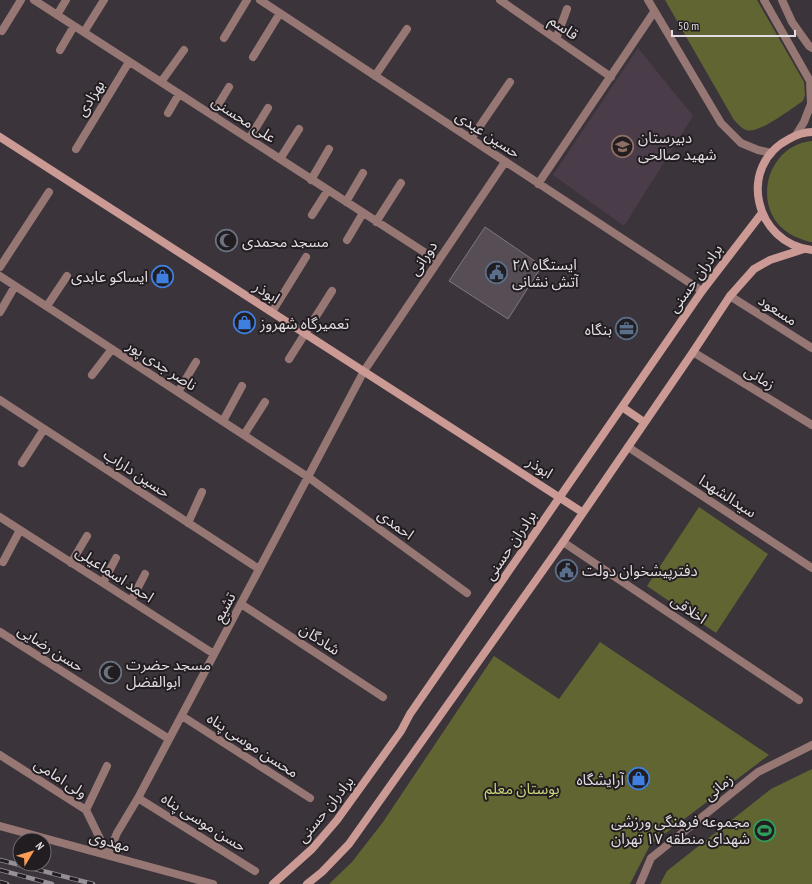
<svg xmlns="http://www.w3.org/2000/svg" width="812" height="884" viewBox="0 0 812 884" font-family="'PT Sans Narrow','Noto Sans Arabic',sans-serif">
<rect width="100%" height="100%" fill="#3c343b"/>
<path fill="#4a3c48" d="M638,48l55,68 -69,110 -71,-51z"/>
<path fill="#616531" d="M665,0h92l47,82 1,13 -2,6c-11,7 -45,34 -57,29 -5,-2 -8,-6 -12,-10z
M812,141v101h-2c-10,-3 -21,-7 -29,-15 -29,-29 -10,-83 31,-86z
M699,507l69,47 -52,79 -69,-47z
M600,642l169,113 -119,90 -20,39h-301l23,-22 31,-40 111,-166 65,43z
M812,769v115h-152l7,-13 104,-82z"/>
<path fill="#564d55" stroke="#817780" d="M485,227l57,39 -34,53 -59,-38z"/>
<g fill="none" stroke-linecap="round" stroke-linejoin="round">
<path stroke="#967774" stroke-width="8" d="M34,0l404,261
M260,0l442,291
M500,0l111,77
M764,0l46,81 1,23 -7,18 -8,13
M782,0l10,22 17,24 3,2
M57,15l9,-15
M2,31l19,-31
M84,32l20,-32
M224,38l23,-38
M556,39l11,-30
M60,50l14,-24
M253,57l27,-44
M375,76l32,-47
M161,82l23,-32
M168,113l11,-19
M212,115l17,-28
M249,139l19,-31
M471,139l39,-57
M76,149l53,-87
M280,159l19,-30
M311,180l18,-31
M538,184l116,-172
M346,202l17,-29
M312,215l16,-25
M376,222l25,-39
M347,240l16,-27
M0,267l49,-75
M0,276l308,201 159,116
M730,296l82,52
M47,306l20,-30
M0,312l15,-26
M272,312l34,-55
M693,352l119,73
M289,359l43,-68
M92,375l20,-26
M178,392l18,-30
M0,400l259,169
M223,421l19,-35
M244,435l21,-33
M628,447l184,121
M22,463l22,-34
M0,517l214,137
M188,523l14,-31
M563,542l236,158
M3,562l17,-32
M71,563l16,-27
M103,583l13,-25
M131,601l14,-27
M241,604l142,93
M0,632l169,107
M182,716l128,82
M0,755l86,55 22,45
M138,798l117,73
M86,810l21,-44
M108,855l9,-22 21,-35 226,-427 141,-209"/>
<path stroke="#967774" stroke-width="8" d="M648,0l73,123 20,20 17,7 13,3
M0,826l213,58
M640,884l11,-26 107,-86 54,-27"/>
<path stroke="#cb9a95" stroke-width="8" d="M812,132c-8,0 -16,3 -23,7 -53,27 -34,105 23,111
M0,137l582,375
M622,407l22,15
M273,884l39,-35 25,-29 64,-89 9,-17 292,-423 60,-78
M307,884l15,-12 27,-28 214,-302 130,-190 37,-56 24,-27 16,-9 34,-11"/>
<defs>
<path id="rail" d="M0,860l93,24
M0,870l52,14
M0,882l7,2"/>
</defs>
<use href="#rail" stroke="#968f95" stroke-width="4.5"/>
<use href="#rail" stroke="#211d20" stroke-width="3" stroke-dasharray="9" stroke-linecap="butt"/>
</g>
<defs>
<symbol id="school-ring" viewBox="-11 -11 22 22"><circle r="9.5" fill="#211d20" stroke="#8d6e63" stroke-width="1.5"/><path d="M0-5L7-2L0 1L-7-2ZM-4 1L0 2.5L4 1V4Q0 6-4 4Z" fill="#8d6e63"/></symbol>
<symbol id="mosque-ring" viewBox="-11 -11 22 22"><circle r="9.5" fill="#211d20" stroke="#6b7280" stroke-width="1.5"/><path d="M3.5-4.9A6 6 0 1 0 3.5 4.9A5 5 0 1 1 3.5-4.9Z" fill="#6b7280"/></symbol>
<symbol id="civic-ring" viewBox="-11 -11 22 22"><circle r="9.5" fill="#211d20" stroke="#5c6f8a" stroke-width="1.5"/><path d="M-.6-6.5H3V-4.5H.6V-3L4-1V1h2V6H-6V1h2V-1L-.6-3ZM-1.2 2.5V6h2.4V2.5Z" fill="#5c6f8a"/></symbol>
<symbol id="shop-ring" viewBox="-11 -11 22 22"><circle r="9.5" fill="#211d20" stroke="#3f7fe0" stroke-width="1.5"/><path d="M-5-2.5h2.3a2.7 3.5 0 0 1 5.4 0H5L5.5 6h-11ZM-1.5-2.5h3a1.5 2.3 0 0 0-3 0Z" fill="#3f7fe0"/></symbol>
<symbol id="office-ring" viewBox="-11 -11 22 22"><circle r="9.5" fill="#211d20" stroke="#5c6f8a" stroke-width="1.5"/><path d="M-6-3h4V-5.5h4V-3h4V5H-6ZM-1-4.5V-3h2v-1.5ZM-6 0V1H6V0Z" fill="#5c6f8a"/></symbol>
<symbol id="stadium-ring" viewBox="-11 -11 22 22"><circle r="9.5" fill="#211d20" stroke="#2e9e5b" stroke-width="1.5"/><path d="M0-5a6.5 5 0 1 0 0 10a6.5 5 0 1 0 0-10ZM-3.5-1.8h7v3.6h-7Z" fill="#2e9e5b"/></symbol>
</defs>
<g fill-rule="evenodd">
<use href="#school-ring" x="610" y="134" width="25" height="25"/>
<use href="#mosque-ring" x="214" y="228" width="25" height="25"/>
<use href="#civic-ring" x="484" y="260" width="25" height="25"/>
<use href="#shop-ring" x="150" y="264" width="25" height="25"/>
<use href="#shop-ring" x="232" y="310" width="25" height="25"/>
<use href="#office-ring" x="614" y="316" width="25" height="25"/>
<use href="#civic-ring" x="554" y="558" width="25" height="25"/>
<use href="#mosque-ring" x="98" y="660" width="25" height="25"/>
<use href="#shop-ring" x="626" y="766" width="25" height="25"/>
<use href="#stadium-ring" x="752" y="818" width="25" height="25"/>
</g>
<g text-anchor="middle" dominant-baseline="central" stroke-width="4" stroke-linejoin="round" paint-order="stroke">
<g font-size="15" fill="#e3dde2" stroke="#211d20">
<text transform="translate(564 27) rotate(35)">قاسم</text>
<text transform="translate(90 98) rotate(-58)">بهزادی</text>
<text transform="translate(244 119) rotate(33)">علی محسنی</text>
<text transform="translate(488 134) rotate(33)">حسین عبدی</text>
<text transform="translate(423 258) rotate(-56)">دورانی</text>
<text transform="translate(695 278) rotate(-54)">برادران حسنی</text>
<text transform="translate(267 292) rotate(33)">ابوذر</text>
<text transform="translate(778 310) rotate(33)">مسعود</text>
<text transform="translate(162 365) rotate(33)">ناصر جدی پور</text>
<text transform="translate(760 377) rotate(31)">زمانی</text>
<text transform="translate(540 467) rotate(33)">ابوذر</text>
<text transform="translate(137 473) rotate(33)">حسین داراب</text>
<text transform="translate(728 496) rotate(33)">سیدالشهدا</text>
<text transform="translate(396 524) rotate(36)">احمدی</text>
<text transform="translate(510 545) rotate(-56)">برادران حسنی</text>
<text transform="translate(115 574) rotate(33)">احمد اسماعیلی</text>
<text transform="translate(224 607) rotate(-62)">تشیع</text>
<text transform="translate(689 609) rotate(34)">اخلاقی</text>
<text transform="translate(320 639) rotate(33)">شادگان</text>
<text transform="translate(51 648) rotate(32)">حسن رضایی</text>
<text transform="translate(253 745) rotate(33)">محسن موسی پناه</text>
<text transform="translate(61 778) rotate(33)">ولی امامی</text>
<text transform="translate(718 787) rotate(-39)">زمانی</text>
<text transform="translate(325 809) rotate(-51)">برادران حسنی</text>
<text transform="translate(204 822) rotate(32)">حسن موسی پناه</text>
<text transform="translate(110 841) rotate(15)">مهدوی</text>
</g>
<g font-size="15" fill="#e3dde2" stroke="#211d20" text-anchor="start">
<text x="638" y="137">دبیرستان<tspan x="638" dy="17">شهید صالحی</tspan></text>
<text x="242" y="241">مسجد محمدی</text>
<text x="512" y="264">ایستگاه ۲۸<tspan x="512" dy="17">آتش نشانی</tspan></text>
<text x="148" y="276" text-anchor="end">ایساکو عابدی</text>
<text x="260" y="323">تعمیرگاه شهروز</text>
<text x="612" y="329" text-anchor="end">بنگاه</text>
<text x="582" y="570">دفترپیشخوان دولت</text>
<text x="126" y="664">مسجد حضرت<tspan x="126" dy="17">ابوالفضل</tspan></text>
<text x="624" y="779" text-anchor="end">آرایشگاه</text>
<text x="750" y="821" text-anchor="end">مجموعه فرهنگی ورزشی<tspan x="750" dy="17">شهدای منطقه ۱۷ تهران</tspan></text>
</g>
<g font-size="15" fill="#cfd67a" stroke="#211d20">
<text x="522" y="788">بوستان معلم</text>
</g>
</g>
<g transform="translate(32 852) rotate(52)"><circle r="19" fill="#211d20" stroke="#6f6a6e"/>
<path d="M0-3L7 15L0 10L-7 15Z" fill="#fd9d55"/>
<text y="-6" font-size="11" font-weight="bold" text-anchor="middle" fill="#e3dde2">N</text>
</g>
<path d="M672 30v6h123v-6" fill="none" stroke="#e3dde2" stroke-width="2"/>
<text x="678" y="30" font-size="12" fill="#e3dde2" stroke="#211d20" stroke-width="3" paint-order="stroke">50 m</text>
</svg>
